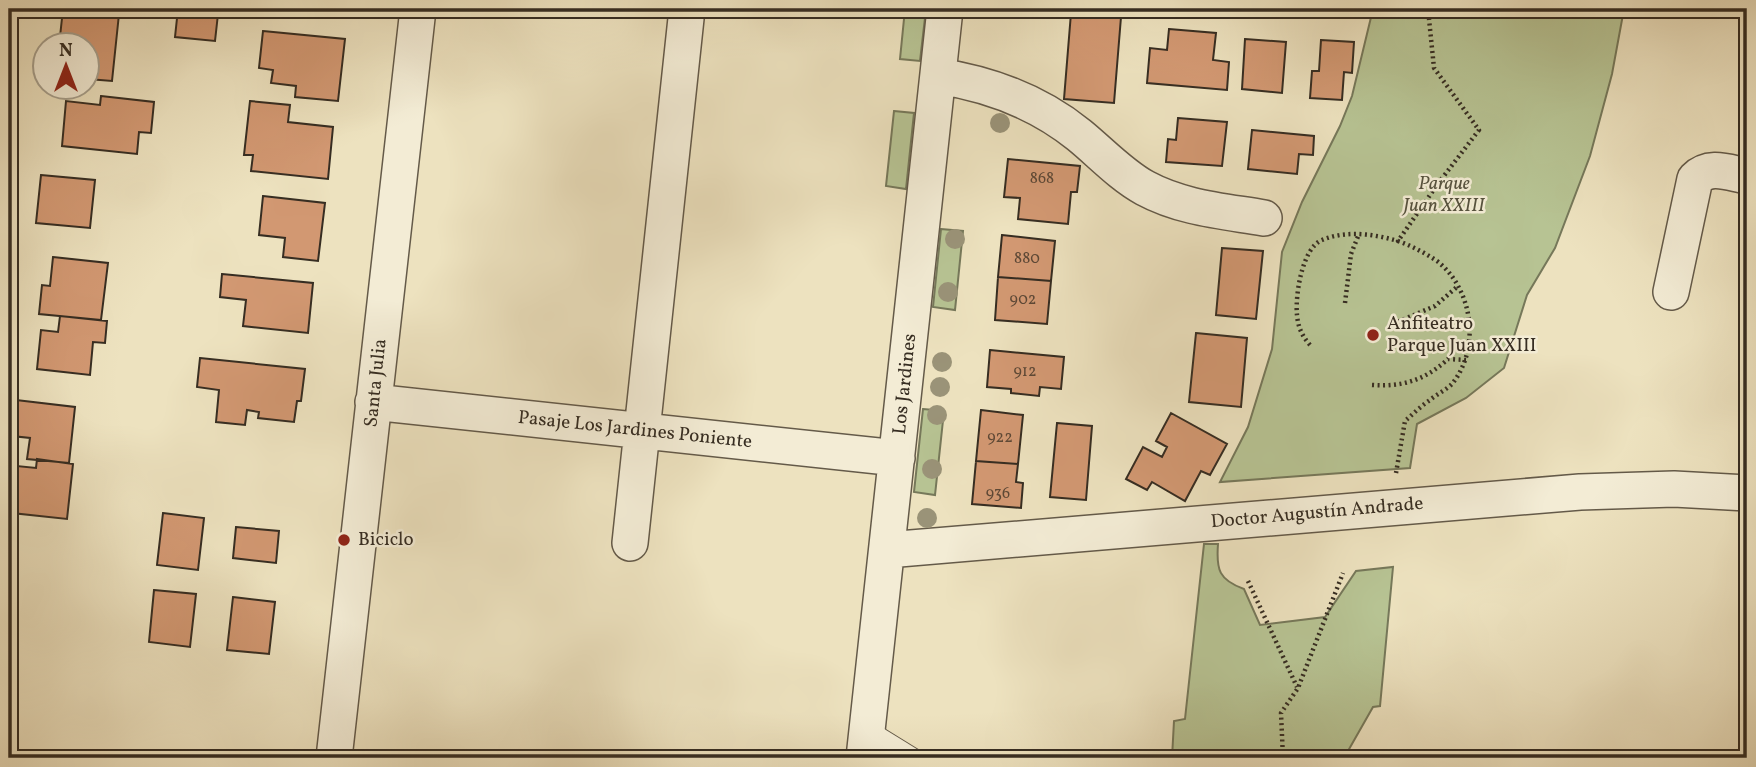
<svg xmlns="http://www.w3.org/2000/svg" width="1756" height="767" viewBox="0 0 1756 767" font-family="Vollkorn,serif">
<rect width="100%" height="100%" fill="#ede2bf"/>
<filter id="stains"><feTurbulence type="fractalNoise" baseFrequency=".00286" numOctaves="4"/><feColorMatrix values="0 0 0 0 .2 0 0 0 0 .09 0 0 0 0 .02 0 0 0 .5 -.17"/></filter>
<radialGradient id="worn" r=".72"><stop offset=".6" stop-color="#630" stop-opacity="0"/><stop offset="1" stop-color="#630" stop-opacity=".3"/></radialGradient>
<path fill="#b7c393" stroke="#76785a" stroke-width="2" d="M905,9h21l-6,52 -20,-2z
M1373,9h251l-12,65 -22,82 -35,92 -28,47 -23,73 -38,30 -49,26 -7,44 -190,14 28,-55 24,-78 10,-97 20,-50 38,-76 12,-30z
M894,111l20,2 -8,76 -20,-3z
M941,229l22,2 -8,79 -22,-3z
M923,409l21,2 -9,84 -21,-3z
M1204,544h14c-2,26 1,36 26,45l16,36 65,-8 31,-46 37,-4 -13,139 -7,1 -29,51h-172l2,-37 11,-2z"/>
<path fill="#d29872" stroke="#362d22" stroke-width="2" d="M63,9l56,5 -7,67 -24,-2v-33h-29z
M178,9h49l-1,6 -8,-1 -3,27 -40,-4z
M1071,13l50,4 -7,86 -50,-4z
M1169,29l47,4 -3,27 16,2 -2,28 -80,-7 3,-35 17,2z
M263,31l82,8 -7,62 -43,-4 1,-11 -25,-3 2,-13 -14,-2z
M1245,39l41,3 -4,51 -40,-4z
M1321,40l33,2 -2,31 -8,-1 -2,28 -32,-2 2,-27h7z
M101,96l53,6 -3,31 -12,-1 -2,22 -75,-8 4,-45 34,4z
M250,101l40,4 -2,17 45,5 -5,52 -77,-8 2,-16h-9z
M1178,118l49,4 -5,44 -56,-4 2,-23 8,1z
M1252,130l62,6 -1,19 -14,-1 -2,20 -49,-5z
M1008,159l72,7 -3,26h-6l-3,32 -50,-5 2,-21 -16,-1z
M41,175l54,5 -5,48 -54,-5z
M263,196l62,7 -7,58 -35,-4 2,-19 -26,-3z
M1002,235l53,6 -4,40 -53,-4z
M1222,248l41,3 -7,68 -40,-4z
M53,257l55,6 -7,57 -62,-6 3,-29 8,1z
M222,274l91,9 -5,50 -65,-7 3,-26 -26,-3z
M998,277l53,4 -4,43 -52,-4z
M60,316l47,5 -2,22 -12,-1 -3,33 -53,-6 4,-39 17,2z
M1196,333l51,5 -6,69 -52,-5z
M990,350l74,7 -3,32 -21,-2 -1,9 -28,-3v-4l-24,-2z
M200,358l105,11 -4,32h-4l-3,21 -36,-4 1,-6 -12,-2 -2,15 -29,-3 3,-32 -22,-3z
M16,400l59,7 -6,56 -42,-4 3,-21 -18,-2z
M981,410l42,5 -5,49 -42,-3z
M1171,413l56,31 -17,31 -9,-4 -16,30 -33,-19 -5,8 -21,-11 17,-32 19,10 5,-10 -11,-6z
M1057,423l35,3 -6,74 -36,-3z
M37,459l36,5 -6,55 -55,-6 5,-47 19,2z
M976,461l42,3 -2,18 7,1 -2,25 -49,-4z
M163,513l41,5 -6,52 -41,-5z
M236,527l43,4 -3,32 -43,-5z
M154,590l42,4 -6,53 -41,-5z
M233,597l42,5 -6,52 -42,-4z
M943,752l50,6h-50z"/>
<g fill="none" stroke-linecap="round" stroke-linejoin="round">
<defs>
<path id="lane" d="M867,729l47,29"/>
<path id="street" d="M938,76c52,8 99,25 141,59 21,17 42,40 66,53 37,20 78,23 119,30
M1671,292l24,-113c15,-15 34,-6 52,-3
M373,402l524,56
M630,543l57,-534
M887,550l693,-58 94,-3 73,4
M334,758l84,-749
M864,758l81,-749"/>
</defs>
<use href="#lane" stroke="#645a49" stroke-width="20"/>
<use href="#street" stroke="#645a49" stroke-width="38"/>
<path stroke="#362d22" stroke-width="4.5" stroke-dasharray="2 3.5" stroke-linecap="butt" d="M1345,303l6,-49 8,-20
M1388,326l47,-20 23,-20
M1310,345c-8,-9 -12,-18 -13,-30 -2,-19 5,-67 25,-75 24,-10 52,-6 76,1
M1372,385c31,2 53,-5 76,-26l18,1
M1396,473l9,-52c8,-7 16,-15 25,-21 7,-6 16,-10 22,-16 29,-36 21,-95 -15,-123 -12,-8 -25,-15 -39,-20l39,-56 42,-55 -45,-62 -6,-59
M1248,581l49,106
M1283,758l-2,-45 17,-25 45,-115
M1746,758l1,-5"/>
<use href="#lane" stroke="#f3ecd5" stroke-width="18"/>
<use href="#street" stroke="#f3ecd5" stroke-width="35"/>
</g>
<g fill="#9a9378">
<circle cx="1000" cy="123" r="10"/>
<circle cx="955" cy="239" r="10"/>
<circle cx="948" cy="292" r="10"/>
<circle cx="942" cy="362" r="10"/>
<circle cx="940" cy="387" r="10"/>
<circle cx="937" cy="415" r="10"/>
<circle cx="932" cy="469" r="10"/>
<circle cx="927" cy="518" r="10"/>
</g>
<g fill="#8f2418" stroke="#f3ecd5" stroke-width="2.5">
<circle cx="1373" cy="335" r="7"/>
<circle cx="344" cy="540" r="7"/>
</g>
<g text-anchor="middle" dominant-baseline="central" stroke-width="5" stroke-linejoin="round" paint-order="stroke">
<g font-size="16" fill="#5d4836">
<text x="1042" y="179">868</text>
<text x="1027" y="259">880</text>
<text x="1023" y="300">902</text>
<text x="1025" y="372">912</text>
<text x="1000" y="438">922</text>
<text x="998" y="494">936</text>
</g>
<g font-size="19" font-style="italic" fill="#56523e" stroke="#f3ecd5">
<text x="1444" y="184">Parque<tspan x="1444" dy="22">Juan XXIII</tspan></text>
</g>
<g font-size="19" fill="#362d22" stroke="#f3ecd5" text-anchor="start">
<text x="1387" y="324">Anfiteatro<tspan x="1387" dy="22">Parque Juan XXIII</tspan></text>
<text x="358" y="540">Biciclo</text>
</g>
<g font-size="19" fill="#362d22" stroke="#f3ecd5">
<text transform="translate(376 383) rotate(-84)">Santa Julia</text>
<text transform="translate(905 384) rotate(-84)">Los Jardines</text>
<text transform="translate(635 430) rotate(6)">Pasaje Los Jardines Poniente</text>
<text transform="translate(1317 513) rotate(-5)">Doctor Augustín Andrade</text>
</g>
</g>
<rect width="1756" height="767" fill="none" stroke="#ede2bf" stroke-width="35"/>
<rect x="10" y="10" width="1735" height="746" fill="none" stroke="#362d22" stroke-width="3.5"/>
<rect x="18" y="18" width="1721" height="732" fill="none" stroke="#362d22" stroke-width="2"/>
<g transform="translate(66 66)"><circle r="33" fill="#f3ecd5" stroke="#a7a08d" stroke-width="2"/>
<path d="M0-5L12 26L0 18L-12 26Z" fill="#8f2418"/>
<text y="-10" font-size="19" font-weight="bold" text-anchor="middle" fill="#362d22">N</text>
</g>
<rect width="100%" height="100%" filter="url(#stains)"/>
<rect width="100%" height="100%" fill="url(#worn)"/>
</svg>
